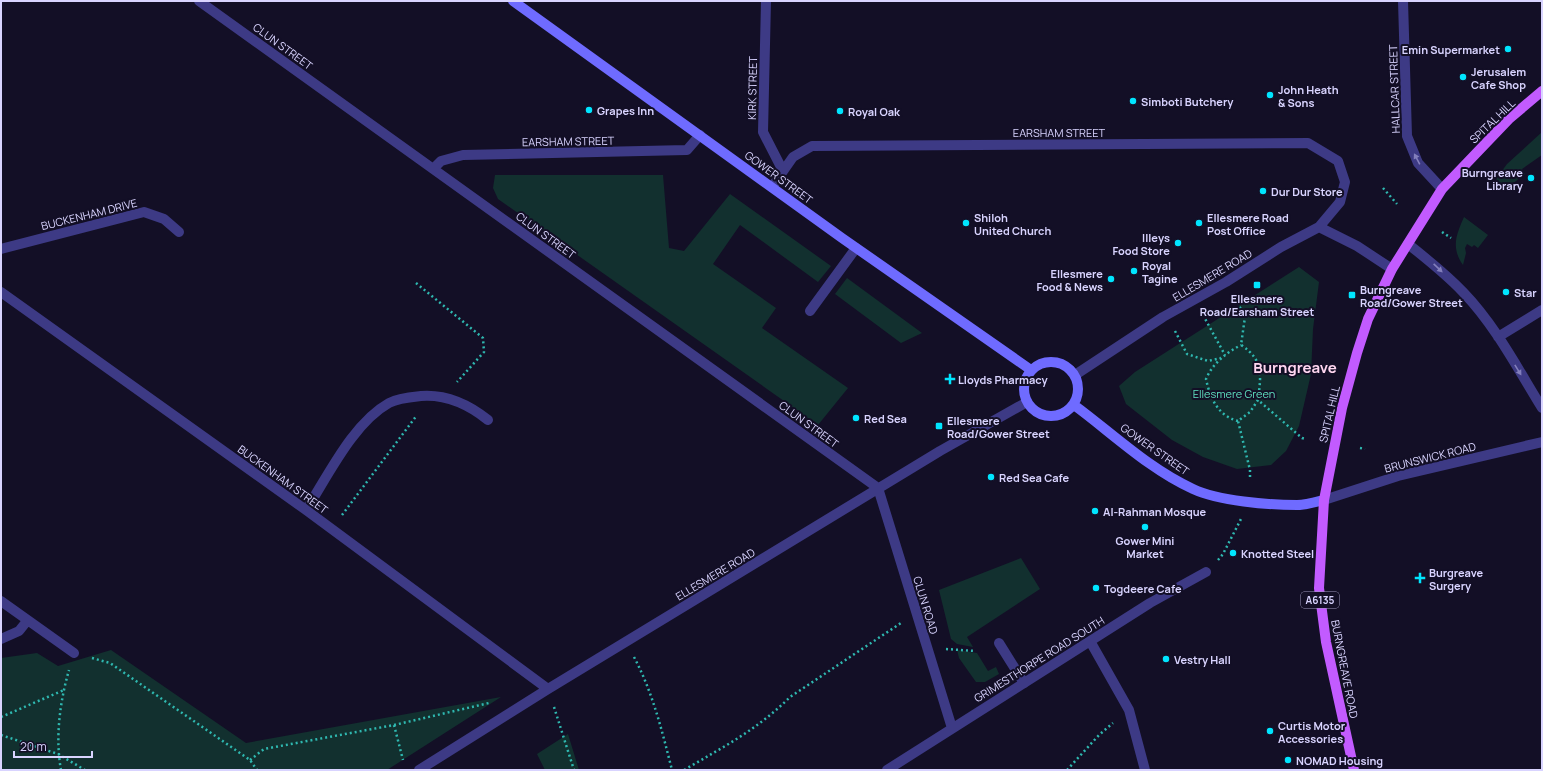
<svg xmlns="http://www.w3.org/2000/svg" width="1543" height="771" viewBox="0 0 1543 771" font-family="Manrope,sans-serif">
<rect width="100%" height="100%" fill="#130f26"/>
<path fill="#12302f" d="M1542,132v23l-20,14 3,5 -18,14 -11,-9 11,-15z
M495,175h168l6,73 15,3 46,-57 101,72 -13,16 -78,-57 -27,39 63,44 -14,20 86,60 -30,37 -320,-226 -5,-11z
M1464,217l24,18 -10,13 -4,-3 -2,2 -5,-3 -2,4 1,5 -3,12c-12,-17 -7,-30 1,-48z
M1299,267l20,15 -6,47 -2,45 -12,52 -13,25 -15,14 -34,4 -34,-12 -31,-17 -46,-36 -7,-18 16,-14z
M847,278l75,55 -21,10 -66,-49z
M1021,558l19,31 -73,48 6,10 -16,-3 -6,-5 -12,-49z
M111,650l135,93 255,-46 -114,73h-386v-112l36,-5 21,13z
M957,650l20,3 11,18 8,-4 3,7 -14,8h-9l-17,-24z
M568,734l11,36h-34l-8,-16z"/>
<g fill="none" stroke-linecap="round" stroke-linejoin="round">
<path stroke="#2fb8b0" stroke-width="2.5" stroke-dasharray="2 3" stroke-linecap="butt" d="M1383,188l14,16
M1442,232l9,6
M416,283l67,55 1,14 -27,30
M1235,298l10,19 -4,28c23,15 20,30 17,55l44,38 4,1
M1203,315l22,40
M1175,331l12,23 21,7 13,-3
M1238,421c-20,-5 -28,-23 -32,-42 7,-16 20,-26 35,-34
M1360,448l5,1
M1250,477v-7l-12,-49 12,-9 8,-12
M342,515l75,-100
M1218,560l5,-6 18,-35
M946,649l29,2
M634,657c19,36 28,74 38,113
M92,658l18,5 140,97 7,10
M554,707l20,63
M1,717l63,-27
M394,725l9,35
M1,735l57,19 27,16
M250,760l14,-11 130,-24 95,-22
M61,770c-6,-32 -1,-69 8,-100
M684,770c39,-23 73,-40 106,-73l111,-74
M1067,770l32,-35 14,-12"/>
<path stroke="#3d3a85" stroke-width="10" d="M810,311l46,-63
M999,643l25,40"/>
<path stroke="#3d3a85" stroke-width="10" d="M199,1l679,487 74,240
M766,1l-3,131 20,39
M1403,1l4,135 11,27 24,26
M433,169l8,-8 22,-6 224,-5 13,-15
M772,187l21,-30 19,-11 496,-3 30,18 7,21 -5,20 -21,25 -38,20 -55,35 -63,35 -88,58
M1319,227l38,19 35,23
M1408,244c19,15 38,30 55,48 32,33 55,77 79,116
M1,249l143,-37 20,7 15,13
M1,292l305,218 242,179
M1498,337l44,-27
M1324,500l74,-24 144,-34
M306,510c22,-34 47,-87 83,-107 9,-5 22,-6 32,-7 26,-2 47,8 67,24
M1,601l73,52
M1,639l18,-8 8,-10
M1090,641l39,69 16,60
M419,770l129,-81 392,-238 87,-49
M887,770l263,-167 56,-31"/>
<path stroke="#6f6bff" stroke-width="10" d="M513,1l329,237 189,132
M1024 389a27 27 0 1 1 54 0a27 27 0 1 1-54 0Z
M1074,405c38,28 75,64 119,84 26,12 75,16 104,16 9,0 19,-3 27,-5"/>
<path stroke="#c25bff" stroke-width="10" d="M1354,770l-28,-128 -7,-54 5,-88 18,-92 15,-55 11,-34 24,-50 50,-80 67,-70 33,-28"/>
</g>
<defs><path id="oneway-solid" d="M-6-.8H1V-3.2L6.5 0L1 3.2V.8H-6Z"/></defs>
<g fill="#837fbc">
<use href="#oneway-solid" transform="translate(1417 159) rotate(-118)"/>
<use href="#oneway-solid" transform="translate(1438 268) rotate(43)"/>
<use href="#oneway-solid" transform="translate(1518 370) rotate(58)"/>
</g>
<g fill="#00e5ff" stroke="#130f26" stroke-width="1.5">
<circle cx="1508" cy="49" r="4"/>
<circle cx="1463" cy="77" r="4"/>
<circle cx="1270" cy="95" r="4"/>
<circle cx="1133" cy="101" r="4"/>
<circle cx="589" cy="110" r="4"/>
<circle cx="840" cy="111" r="4"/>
<circle cx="1531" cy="178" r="4"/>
<circle cx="1263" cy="191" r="4"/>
<circle cx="966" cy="223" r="4"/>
<circle cx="1199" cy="223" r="4"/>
<circle cx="1178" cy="243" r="4"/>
<circle cx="1134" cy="271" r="4"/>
<circle cx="1111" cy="279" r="4"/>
<rect x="1253" y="281" width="8" height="8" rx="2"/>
<circle cx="1506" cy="292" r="4"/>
<rect x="1348" y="291" width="8" height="8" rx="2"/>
<path d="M948 373h4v4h4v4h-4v4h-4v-4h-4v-4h4z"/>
<circle cx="856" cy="418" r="4"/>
<rect x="935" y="422" width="8" height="8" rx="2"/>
<circle cx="991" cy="477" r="4"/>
<circle cx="1095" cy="511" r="4"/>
<circle cx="1145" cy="527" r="4"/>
<circle cx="1233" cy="553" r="4"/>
<path d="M1418 572h4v4h4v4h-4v4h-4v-4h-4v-4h4z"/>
<circle cx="1096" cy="588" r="4"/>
<circle cx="1166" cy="659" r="4"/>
<circle cx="1270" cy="731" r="4"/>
<circle cx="1288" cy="760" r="4"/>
</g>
<g text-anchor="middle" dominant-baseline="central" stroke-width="4" stroke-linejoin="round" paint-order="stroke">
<rect fill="#130f26" stroke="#9e99be" stroke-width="1" x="1301" y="592" width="38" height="16" rx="3"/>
<g font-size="10" font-weight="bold" fill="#d9d4ff">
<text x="1320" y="600">A6135</text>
</g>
<g font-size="11" fill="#d9d4ff" stroke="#130f26">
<text transform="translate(283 46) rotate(36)">CLUN STREET</text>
<text transform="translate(752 88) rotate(-89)">KIRK STREET</text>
<text transform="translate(1394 89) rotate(-92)">HALLCAR STREET</text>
<text transform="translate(1492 121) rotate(-44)">SPITAL HILL</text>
<text x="1059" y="132">EARSHAM STREET</text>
<text transform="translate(568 141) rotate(-1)">EARSHAM STREET</text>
<text transform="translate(779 177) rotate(36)">GOWER STREET</text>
<text transform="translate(89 214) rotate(-14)">BUCKENHAM DRIVE</text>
<text transform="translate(546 235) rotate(36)">CLUN STREET</text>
<text transform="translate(1212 275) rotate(-31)">ELLESMERE ROAD</text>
<text transform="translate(1329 414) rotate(-77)">SPITAL HILL</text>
<text transform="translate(809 424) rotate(36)">CLUN STREET</text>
<text transform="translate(1155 449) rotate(35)">GOWER STREET</text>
<text transform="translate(1430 457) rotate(-14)">BRUNSWICK ROAD</text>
<text transform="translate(283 479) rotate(36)">BUCKENHAM STREET</text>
<text transform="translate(715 574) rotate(-31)">ELLESMERE ROAD</text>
<text transform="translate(926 605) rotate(73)">CLUN ROAD</text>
<text transform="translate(1039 659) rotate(-32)">GRIMESTHORPE ROAD SOUTH</text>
<text transform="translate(1345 669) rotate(79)">BURNGREAVE ROAD</text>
</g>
<g font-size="11" font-weight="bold" fill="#d9d4ff" stroke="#130f26" text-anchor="start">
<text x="1500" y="49" text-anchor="end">Emin Supermarket</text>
<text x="1471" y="71">Jerusalem<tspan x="1471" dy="13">Cafe Shop</tspan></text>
<text x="1278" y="89">John Heath<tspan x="1278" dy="13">&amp; Sons</tspan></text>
<text x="1141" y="101">Simboti Butchery</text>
<text x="597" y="110">Grapes Inn</text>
<text x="848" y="111">Royal Oak</text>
<text x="1523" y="172" text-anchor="end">Burngreave<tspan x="1523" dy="13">Library</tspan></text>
<text x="1271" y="191">Dur Dur Store</text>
<text x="974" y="217">Shiloh<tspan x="974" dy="13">United Church</tspan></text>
<text x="1207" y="217">Ellesmere Road<tspan x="1207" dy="13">Post Office</tspan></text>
<text x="1170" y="237" text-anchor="end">Illeys<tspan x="1170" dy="13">Food Store</tspan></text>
<text x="1142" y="265">Royal<tspan x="1142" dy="13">Tagine</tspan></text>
<text x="1103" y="273" text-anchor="end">Ellesmere<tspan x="1103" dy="13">Food &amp; News</tspan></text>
<text x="1360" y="289">Burngreave<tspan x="1360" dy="13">Road/Gower Street</tspan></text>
<text x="1514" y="292">Star</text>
<text x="1257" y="298" text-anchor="middle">Ellesmere<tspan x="1257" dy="13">Road/Earsham Street</tspan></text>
<text x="958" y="379">Lloyds Pharmacy</text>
<text x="864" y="418">Red Sea</text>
<text x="947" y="420">Ellesmere<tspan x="947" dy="13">Road/Gower Street</tspan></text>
<text x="999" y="477">Red Sea Cafe</text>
<text x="1103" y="511">Al-Rahman Mosque</text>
<text x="1145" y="540" text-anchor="middle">Gower Mini<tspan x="1145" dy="13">Market</tspan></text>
<text x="1241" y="553">Knotted Steel</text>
<text x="1429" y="572">Burgreave<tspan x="1429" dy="13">Surgery</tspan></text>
<text x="1104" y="588">Togdeere Cafe</text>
<text x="1174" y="659">Vestry Hall</text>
<text x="1278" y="725">Curtis Motor<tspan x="1278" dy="13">Accessories</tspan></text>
<text x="1296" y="760">NOMAD Housing</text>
</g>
<g font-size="11" fill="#5fe0c0" stroke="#130f26">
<text x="1234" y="393">Ellesmere Green</text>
</g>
<g font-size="15" font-weight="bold" fill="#ffd6f0" stroke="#130f26">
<text x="1295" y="367">Burngreave</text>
</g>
</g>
<rect width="1543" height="771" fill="none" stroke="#d9d4ff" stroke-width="4"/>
<path d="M14 751v6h78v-6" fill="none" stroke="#d9d4ff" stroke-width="2"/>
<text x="20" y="751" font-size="12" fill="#d9d4ff" stroke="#130f26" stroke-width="3" paint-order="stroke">20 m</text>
</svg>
